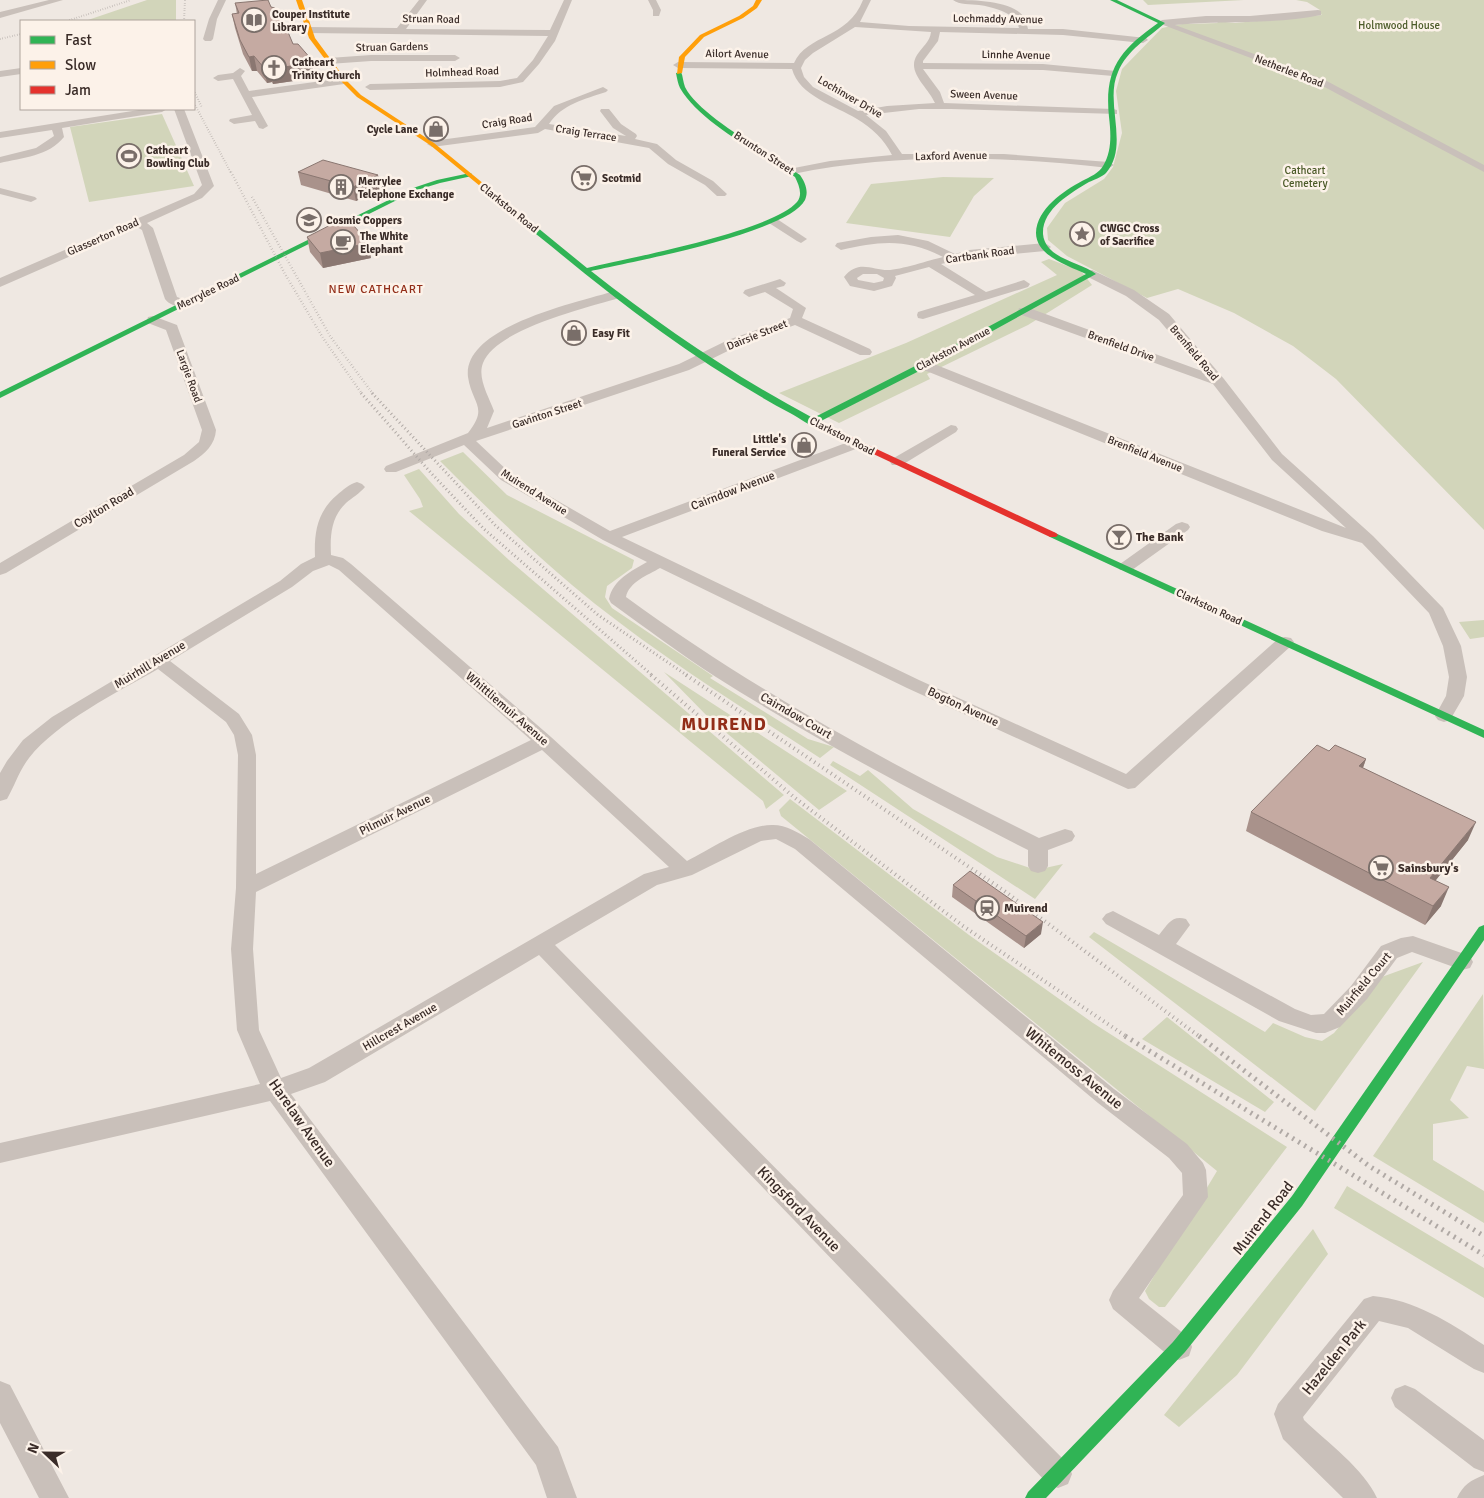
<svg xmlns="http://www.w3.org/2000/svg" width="1484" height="1498" viewBox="0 0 1484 1498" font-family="Signika,sans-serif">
<rect width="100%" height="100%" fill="#efe8e2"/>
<path fill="#d2d5ba" d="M147,0h29v21h-91z
M1143,0h101l-96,5z
M1296,0h188v530l-148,-151 -43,-33 -59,-33 -56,-24 -31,9 -80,-42 -19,-16 -1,-12 18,-25 39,-24 9,-12 9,-34 -6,-42 6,-22 40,-41 25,-5 3,1 28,-1 -2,-2 19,2 87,-8 -5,-4 3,-1 -13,-8z
M162,114l32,72 -105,16 -19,-75z
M943,177l51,1 -20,18 -24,41 -104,-14 25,-39z
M1049,259l32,12 11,14 -64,40 -101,49 3,5 -91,44 -60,-30 127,-50 151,-68 -16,-13z
M463,452l44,43 127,65 -2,8 -25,18 -2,11 7,11 101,68 -3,2 98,61 26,8 -14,11c-83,-54 -172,-109 -248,-173 -46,-39 -89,-81 -132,-124z
M419,469l40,45 50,46 275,235 -18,14 -3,-8 -354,-290 14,-4 -3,-8 -16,-24z
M1484,620v17l-14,2 -11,-17z
M664,672l183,119 -28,19 -108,-90z
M833,761l27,15 8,-6 45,39 84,48 39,13 27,-6 -28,35 -205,-134z
M790,799l179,136 124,88 194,124 -122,160h-6l-10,-8 -4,-8 72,-120 -436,-355 -2,-6z
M1094,932l171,100 8,-9 32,14 17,4 12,-8 45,-55 44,-16 -108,149 -226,-174z
M1483,994l1,75 -17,-3 -17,34 19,18 -36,6v36l51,31v32l-111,-67z
M1167,1017l107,85 -9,10 -123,-73z
M1347,1186l137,82v30l-150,-90z
M1313,1229l15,25 -91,121 -58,52 -15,-12z"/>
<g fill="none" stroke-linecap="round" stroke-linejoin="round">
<path fill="#c9c0ba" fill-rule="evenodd" d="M49,0h14l-63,18v-6z
M218,0h8l-9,19 -4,20 -2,2h-6l-2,-2 6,-20z
M419,0h8l-21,29 144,1 14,-30h8l-17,41 -16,23 -16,18 -23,5 -130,3 -5,-3 5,-3 130,-3 17,-3 16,-18 15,-24 -240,-3 -4,-3 4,-3 89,1z
M648,0h8l5,10 -2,6h-6v-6z
M863,0h8l-11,22 49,4 110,2 -3,-9c-11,-8 -23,-12 -37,-14 -8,-1 -20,0 -26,-5 19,0 59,0 71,17 2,3 3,8 4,12h35l83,9 2,2 -5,3 -80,-8 -123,-3 -2,9 -15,20v2l120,1 73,7v4l-3,1 -70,-6 -120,-1 17,23 4,11 169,6 4,1v4l-166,-5h-32l-53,6 20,16 16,23h102l105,8 5,3 -5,3c-104,-12 -213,-15 -316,6l-4,-1 -1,-2 1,-2 41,-8 62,-6c-8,-16 -20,-27 -35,-36 -21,-13 -58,-23 -65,-50l-114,-1 -5,-3 5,-3 116,1c13,-29 54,-24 69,-63zM855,27l76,5c-1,10 -9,15 -14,23 -11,17 11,32 18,48l-48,3 -29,5 -45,-24 -9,-10 -3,-9 4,-8 8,-7z
M1318,10l3,1v4c-46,10 -98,5 -146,10l148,54 161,86v7l-167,-89 -159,-60 4,-3 44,-4h44z
M371,55h84l5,3 -5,3h-84l-42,3 -5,-3 5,-3z
M21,68v6l-21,3v-6z
M240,68l5,3 -4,5 8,15 95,-13 5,3 -5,3 -92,13 16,29 -5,3 -4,-1 -4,-7 -21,3 -5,-3 1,-2 22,-4 -19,-36 -15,2 -5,-3 5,-3 15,-2z
M603,87l5,3 -2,2c-21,7 -44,12 -57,32l77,12 -13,-8 -13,-17 1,-2h8l12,15 15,10 1,2 -2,3 22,5 19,16 37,21 14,13 -2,2h-8l-12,-11 -37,-21 -19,-16 -104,-19 -7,4 -106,14 -5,-3 5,-3 103,-14 19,-21z
M145,109h22l-5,3 -100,16 2,9c-15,19 -42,21 -64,26v-6l36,-9 18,-12 -2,-6 -52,8v-6z
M174,109h10l30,77 -12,12 -55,25 6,5 24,69 11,4 2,3 -2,3c-7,2 -19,-2 -23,-8l-23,-69 -5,-3 -137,60v-9l194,-84 8,-9z
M0,188l35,9 2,2 -6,3 -31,-8z
M773,218l4,1 30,20 -6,4 -4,-2 -28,-18 -2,-2z
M898,235l30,6 27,13 14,-4 76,-7 6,4 -6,4 -76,7 -28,6 45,28 38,-12 6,4 -2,3 -105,32 -5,-1 -1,-3 1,-3 57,-17 -46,-28 -34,9 1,2 -4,8 -18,5 -24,-5 -6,-9c14,-18 28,-7 44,-7 12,0 42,-10 55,-13 -36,-19 -64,-16 -102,-7l-6,-4 2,-3 34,-6zM863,274h14l7,4 -1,3 -9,2 -16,-3 -1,-2z
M1092,270l42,20 35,24 55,65 58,75 91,82 70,72 18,38 6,31 -3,19 -14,24 -6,2 -6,-2 -3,-4 11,-20 3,-19 -6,-31 -14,-33 -67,-70 -40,-12 -403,-163 -2,-3 2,-3h10l417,166 -74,-68 -59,-76 -194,-70 -1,-3 1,-3h10l173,63 -43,-51 -33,-24 -38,-19 -2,-3 2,-3z
M780,279l6,4 -2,3 -8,2 30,20 -4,10 68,31 2,3 -2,3h-10l-65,-30 -57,21 -49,24 -213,71 35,33 99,57 241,-90h10l2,3 -2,3 -239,90 297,143 207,94 153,-136 6,-1 6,1 3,4 -3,4 -156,142 -7,1 -221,-101 -247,-120c-12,7 -31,14 -34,29 130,95 269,170 413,241l26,-9 7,2 3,5 -3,5 -24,9v16l-3,5 -7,2 -7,-2 -3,-5v-16c-106,-54 -211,-109 -312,-173 -36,-23 -70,-49 -105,-74l-2,-4c4,-19 22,-28 38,-37l-44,-22 -102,-60 -37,-35 -68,27h-10l-2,-3 2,-3 82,-33c21,-26 4,-29 0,-56 -6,-50 107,-74 143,-85l4,-1 6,4 -2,3c-33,10 -123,31 -136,65 -6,15 6,34 11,48l-7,17 192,-64 49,-24 62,-22 3,-9 -28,-17 -16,5 -6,-4 2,-3z
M153,316l24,9 1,3 38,102c-1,15 -11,23 -22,31l-188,112 -6,2v-12l184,-108 15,-13 3,-12 -36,-100 -18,-7 -1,-3 1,-3z
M951,425l5,1 2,3 -2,3 -54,33h-10l-2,-3 2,-3z
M357,482l5,2 3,3c-5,6 -13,11 -19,16 -15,14 -16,33 -15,52l12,3 8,6 200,173 136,124c24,-12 60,-37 86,-36 13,0 26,8 36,14l305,250 73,55 16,19 3,7 2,27 -69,101 50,40 3,9 -3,9 -10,4 -10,-4 -56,-47 -4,-9 4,-9 70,-96 -1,-22 -13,-15 -71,-55 -303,-254 -19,-10 -15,2 -69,34 -35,10 -102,60 513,519 4,10 -4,10 -10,4 -10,-4 -509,-529 -214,127 -34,12 267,353 19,51h-30l-11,-33 -266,-364 -270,62v-20l260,-59 -23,-54 -6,-81 5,-61 2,-133 -4,-20 -8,-13 -68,-53c-40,23 -101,53 -129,89 -10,13 -14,27 -22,41l-7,2v-28l7,-12 16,-21 29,-23 228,-136 21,-17 14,-7c-1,-24 2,-45 22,-62 6,-5 12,-11 20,-13zM329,565l10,5 192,170 -275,134v-119l-4,-20 -13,-21 -69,-53 122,-74 21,-16zM542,750l127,117 -25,7 -335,194 -28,10 -22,-48 -6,-81 3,-57z
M1182,522l6,2 2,3 -2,3 -56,40h-12l-2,-3 2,-3 56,-40z
M1113,911l46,24c9,-11 13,-20 27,-16l4,6 -14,19 119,65 16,6 13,-1 27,-28 30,-40 20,-8 12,-2 57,20 3,6 -3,6 -8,2 -50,-18 -15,6 -30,41 -27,28 -15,6h-9l-37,-12 -173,-97 -4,-5 4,-5z
M1373,1296c42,4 76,26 111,49v28l-10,-4 -66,-41 -29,-7 -76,96 1,3c23,22 60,49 73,78h-34l-60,-59 -9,-25 4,-10 86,-105z
M0,1381l10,4 59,113h-30l-39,-75z
M1405,1385l10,4 69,51v32l-10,-4 -79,-61 -4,-9 4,-9z
M1484,1475v23h-27c6,-13 14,-18 27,-23z"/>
<path fill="#30b455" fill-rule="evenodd" d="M1110,0h7l48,23c-17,15 -38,27 -47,49 -14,31 12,73 -12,101 -4,4 -12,7 -17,9 -18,11 -47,27 -46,52 2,25 38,28 53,40l-169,93 -108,55 5,2v4c-11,2 -24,-10 -34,-15 -86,-46 -164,-105 -239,-167 -24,-20 -51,-38 -72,-61l5,-1 103,84c42,-10 185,-37 210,-66 6,-7 2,-17 -2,-25 -34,-24 -94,-53 -115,-89 -2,-4 -3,-10 -4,-15l5,-1c2,4 2,10 4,15 15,30 86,67 115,88 5,7 9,16 5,25 -17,33 -174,62 -214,71 70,55 143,105 222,147l108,-55 165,-89c-17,-8 -50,-18 -50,-41 1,-25 28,-42 46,-52 8,-4 17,-8 21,-15 9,-15 8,-32 6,-49 -5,-48 11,-67 49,-94z
M470,173l2,1v2l-32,7 -23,7 -417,208v-6l413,-204 24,-8z
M1053,532l431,198v8l-434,-201 -2,-2z
M1484,925v15l-182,266 -117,146 -139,146h-21l3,-6 145,-150 119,-146 187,-269z"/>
<path fill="#ff9f0a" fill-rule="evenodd" d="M296,0h6l13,38 31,42 15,15 73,48 50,41v2h-4l-50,-41 -73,-48 -15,-15 -33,-44z
M756,0h6l-5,8 -14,10 -39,19 -19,20 -3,16 -5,1 2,-17 21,-22 39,-19 14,-10z"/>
<path fill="#e5322d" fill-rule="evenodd" d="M821,423l235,110 2,2 -2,2h-6l-232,-109v-4z"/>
<path stroke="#b0a9a5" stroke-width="2" stroke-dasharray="0.5 2" stroke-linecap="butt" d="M67,21l64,-21
M184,21l1,-21
M0,39l21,-5
M194,90l8,18
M194,103l37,70"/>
<path stroke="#b0a9a5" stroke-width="2.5" stroke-dasharray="0.5 2.5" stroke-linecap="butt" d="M231,172l54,102 38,64 39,56
M252,197l78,139 43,58"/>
<path stroke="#b0a9a5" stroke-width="3" stroke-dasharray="1 3" stroke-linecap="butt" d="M361,393l71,81 52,55 169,147
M372,393l123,132 103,90 90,61"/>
<path stroke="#b0a9a5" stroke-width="4" stroke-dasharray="1 4" stroke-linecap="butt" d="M651,675l144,123 168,128 164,111
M686,675l317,215 197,147"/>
<path stroke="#b0a9a5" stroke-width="5" stroke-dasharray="2 5" stroke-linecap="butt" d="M1125,1036l359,219
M1199,1036l170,130 115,70"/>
</g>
<path fill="#a9928b" d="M235,3l36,4 7,8 15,29 21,31v3l-41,6 -1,-2 -5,1 -10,-12h-5l-9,-17 -8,-26 -3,-14h5z
M298,172l80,3 2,14 -24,12 -55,-16z
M307,237l64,21 -48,10 -13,-16z
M1329,751l37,8 -3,9 105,72 -32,40 5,26 -16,19 -179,-94 5,-19z
M953,885l88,49 -17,14 -72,-51z"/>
<path fill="#8a7771" d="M254,56l3,15h-5l-3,-14z
M312,60l2,18 -41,6 -3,-15z
M269,67l3,15 -5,1 -3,-15z
M378,175l2,14 -24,12 -3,-14z
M369,243l2,15 -48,10 -3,-15z
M1366,759l-7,19v-12z
M1476,822l-8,18 -45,56 7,-18z
M1449,887l-8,19 -16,19 8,-19z
M1043,922l-2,12 -17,14 2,-12z"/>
<path fill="#c5aaa2" stroke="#8a7771" d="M268,0l3,7 4,1 3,7 5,5 10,24h5l14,16h-3l3,3 -42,6 -1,-2 -5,1 -10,-12 -5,1 -9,-17 -8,-26 7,-1 -4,-10z
M323,160l55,15 -25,12 -55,-15z
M346,217l23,26 -49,10 -13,-16z
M1317,745l12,6 6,-6 31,14 -7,7 117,56 -46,56 19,9 -16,19 -182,-94z
M970,871l73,51 -17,14 -73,-51z"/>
<defs>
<symbol id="library-ring" viewBox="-11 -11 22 22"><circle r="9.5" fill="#fcf2e9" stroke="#796e69" stroke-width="1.5"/><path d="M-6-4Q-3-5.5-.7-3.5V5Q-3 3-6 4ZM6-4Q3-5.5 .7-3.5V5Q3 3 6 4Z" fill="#796e69"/></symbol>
<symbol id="church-ring" viewBox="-11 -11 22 22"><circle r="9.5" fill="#fcf2e9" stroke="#796e69" stroke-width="1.5"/><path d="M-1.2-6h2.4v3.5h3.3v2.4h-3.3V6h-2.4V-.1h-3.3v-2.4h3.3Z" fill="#796e69"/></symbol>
<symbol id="shop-ring" viewBox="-11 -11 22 22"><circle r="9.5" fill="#fcf2e9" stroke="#796e69" stroke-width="1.5"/><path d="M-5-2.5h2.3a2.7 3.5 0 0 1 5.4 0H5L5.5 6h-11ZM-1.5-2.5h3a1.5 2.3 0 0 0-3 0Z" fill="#796e69"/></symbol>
<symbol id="stadium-ring" viewBox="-11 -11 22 22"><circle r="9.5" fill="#fcf2e9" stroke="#796e69" stroke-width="1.5"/><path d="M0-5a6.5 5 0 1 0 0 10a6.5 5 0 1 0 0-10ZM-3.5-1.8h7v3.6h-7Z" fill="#796e69"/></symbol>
<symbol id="supermarket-ring" viewBox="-11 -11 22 22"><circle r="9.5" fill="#fcf2e9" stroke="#796e69" stroke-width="1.5"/><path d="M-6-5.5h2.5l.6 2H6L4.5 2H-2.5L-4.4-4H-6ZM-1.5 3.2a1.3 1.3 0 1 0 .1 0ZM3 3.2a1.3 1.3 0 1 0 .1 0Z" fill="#796e69"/></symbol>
<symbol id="building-ring" viewBox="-11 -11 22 22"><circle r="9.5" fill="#fcf2e9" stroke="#796e69" stroke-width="1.5"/><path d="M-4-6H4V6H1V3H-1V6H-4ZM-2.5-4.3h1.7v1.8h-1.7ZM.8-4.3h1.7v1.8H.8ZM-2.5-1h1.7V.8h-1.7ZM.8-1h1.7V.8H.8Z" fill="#796e69"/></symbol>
<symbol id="school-ring" viewBox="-11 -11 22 22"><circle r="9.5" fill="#fcf2e9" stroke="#796e69" stroke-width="1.5"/><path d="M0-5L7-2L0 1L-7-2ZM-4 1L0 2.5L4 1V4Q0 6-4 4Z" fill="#796e69"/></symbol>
<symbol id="sight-ring" viewBox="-11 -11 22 22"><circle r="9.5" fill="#fcf2e9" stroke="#796e69" stroke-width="1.5"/><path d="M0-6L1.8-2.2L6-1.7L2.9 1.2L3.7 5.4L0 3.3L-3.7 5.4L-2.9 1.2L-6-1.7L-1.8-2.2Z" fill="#796e69"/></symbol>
<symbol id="cafe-ring" viewBox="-11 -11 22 22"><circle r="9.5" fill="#fcf2e9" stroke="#796e69" stroke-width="1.5"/><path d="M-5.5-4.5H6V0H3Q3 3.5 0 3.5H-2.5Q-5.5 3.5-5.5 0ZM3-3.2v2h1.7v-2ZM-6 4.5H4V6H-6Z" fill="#796e69"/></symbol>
<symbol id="bar-ring" viewBox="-11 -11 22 22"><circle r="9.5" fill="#fcf2e9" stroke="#796e69" stroke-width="1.5"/><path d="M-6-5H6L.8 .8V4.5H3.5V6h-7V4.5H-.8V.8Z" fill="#796e69"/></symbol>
<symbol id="station-ring" viewBox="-11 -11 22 22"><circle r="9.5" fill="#fcf2e9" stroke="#796e69" stroke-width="1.5"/><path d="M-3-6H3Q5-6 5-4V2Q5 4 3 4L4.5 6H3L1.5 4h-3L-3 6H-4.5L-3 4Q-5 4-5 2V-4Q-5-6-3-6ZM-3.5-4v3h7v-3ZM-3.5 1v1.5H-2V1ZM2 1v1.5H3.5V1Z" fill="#796e69"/></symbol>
</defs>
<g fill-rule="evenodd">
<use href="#library-ring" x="240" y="6" width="28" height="28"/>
<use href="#church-ring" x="260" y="54" width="28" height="28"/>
<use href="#shop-ring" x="422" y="115" width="28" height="28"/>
<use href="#stadium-ring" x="115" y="142" width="28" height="28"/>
<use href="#supermarket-ring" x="570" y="164" width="28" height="28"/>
<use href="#building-ring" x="327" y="173" width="28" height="28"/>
<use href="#school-ring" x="295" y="206" width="28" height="28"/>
<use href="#sight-ring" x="1068" y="220" width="28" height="28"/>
<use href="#cafe-ring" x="329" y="228" width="28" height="28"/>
<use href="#shop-ring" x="560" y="319" width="28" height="28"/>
<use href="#shop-ring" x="790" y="431" width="28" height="28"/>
<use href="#bar-ring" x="1105" y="523" width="28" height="28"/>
<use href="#supermarket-ring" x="1367" y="854" width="28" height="28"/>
<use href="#station-ring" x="973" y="894" width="28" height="28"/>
</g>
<g text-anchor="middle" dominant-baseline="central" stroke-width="5" stroke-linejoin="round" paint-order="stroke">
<g font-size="11" font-weight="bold" fill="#3a2c28" stroke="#fcf2e9" text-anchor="start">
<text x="272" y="14">Couper Institute<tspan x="272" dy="13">Library</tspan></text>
<text x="292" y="62">Cathcart<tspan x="292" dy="13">Trinity Church</tspan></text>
<text x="418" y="129" text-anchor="end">Cycle Lane</text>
<text x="146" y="150">Cathcart<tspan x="146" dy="13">Bowling Club</tspan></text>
<text x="602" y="178">Scotmid</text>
<text x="358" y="181">Merrylee<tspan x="358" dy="13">Telephone Exchange</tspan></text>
<text x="326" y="220">Cosmic Coppers</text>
<text x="1100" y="228">CWGC Cross<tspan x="1100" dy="13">of Sacrifice</tspan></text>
<text x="360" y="236">The White<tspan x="360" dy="13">Elephant</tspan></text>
<text x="592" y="333">Easy Fit</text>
<text x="786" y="439" text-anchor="end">Little's<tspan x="786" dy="13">Funeral Service</tspan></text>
</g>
<g font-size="11" fill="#3a2c28" stroke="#fcf2e9">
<text transform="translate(431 19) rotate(1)">Struan Road</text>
<text transform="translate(998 19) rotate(1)">Lochmaddy Avenue</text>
<text transform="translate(392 47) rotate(-1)">Struan Gardens</text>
<text transform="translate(737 54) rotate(1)">Ailort Avenue</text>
<text transform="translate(1016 55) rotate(1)">Linnhe Avenue</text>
<text transform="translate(1289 71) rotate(21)">Netherlee Road</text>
<text transform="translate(462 72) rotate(-2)">Holmhead Road</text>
<text transform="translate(984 95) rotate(2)">Sween Avenue</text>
<text transform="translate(850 97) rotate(30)">Lochinver Drive</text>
<text transform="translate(507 121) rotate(-9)">Craig Road</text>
<text transform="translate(586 133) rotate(9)">Craig Terrace</text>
<text transform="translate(764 153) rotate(33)">Brunton Street</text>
<text transform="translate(951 156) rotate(-1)">Laxford Avenue</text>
<text transform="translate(509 208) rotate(39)">Clarkston Road</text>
<text transform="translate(103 237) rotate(-24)">Glasserton Road</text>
<text transform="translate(980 255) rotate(-8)">Cartbank Road</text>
<text transform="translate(208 292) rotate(-26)">Merrylee Road</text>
<text transform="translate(757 335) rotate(-22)">Dairsie Street</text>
<text transform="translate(1121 346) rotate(20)">Brenfield Drive</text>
<text transform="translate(953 349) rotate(-28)">Clarkston Avenue</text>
<text transform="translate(1194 353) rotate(50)">Brenfield Road</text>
<text transform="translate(189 376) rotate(70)">Largie Road</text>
<text transform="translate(547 414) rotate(-18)">Gavinton Street</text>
<text transform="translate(842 436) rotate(27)">Clarkston Road</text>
<text transform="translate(1145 454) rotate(22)">Brenfield Avenue</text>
<text transform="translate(534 492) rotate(32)">Muirend Avenue</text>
<text transform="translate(1209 607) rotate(25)">Clarkston Road</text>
</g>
<g font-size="11" fill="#4c5b29" stroke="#fcf2e9">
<text x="1399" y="25">Holmwood House</text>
<text x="1305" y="170">Cathcart<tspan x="1305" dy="13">Cemetery</tspan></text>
</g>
<g font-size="12" letter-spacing="1" fill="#922d18" stroke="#fcf2e9">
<text x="376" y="289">NEW CATHCART</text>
</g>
<g font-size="12" fill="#3a2c28" stroke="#fcf2e9">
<text transform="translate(733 491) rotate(-21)">Cairndow Avenue</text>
<text transform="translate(104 508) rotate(-31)">Coylton Road</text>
<text transform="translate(150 665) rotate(-31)">Muirhill Avenue</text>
<text transform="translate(963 707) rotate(25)">Bogton Avenue</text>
<text transform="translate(507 709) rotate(41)">Whittliemuir Avenue</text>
<text transform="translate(796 716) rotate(30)">Cairndow Court</text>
<text transform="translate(395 815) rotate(-26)">Pilmuir Avenue</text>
<text transform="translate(1364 984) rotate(-50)">Muirfield Court</text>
<text transform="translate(400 1027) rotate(-30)">Hillcrest Avenue</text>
</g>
<g font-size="12" font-weight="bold" fill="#3a2c28" stroke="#fcf2e9" text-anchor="start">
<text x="1136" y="537">The Bank</text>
<text x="1398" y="868">Sainsbury's</text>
<text x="1004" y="908">Muirend</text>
</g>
<g font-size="15" fill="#3a2c28" stroke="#fcf2e9">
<text transform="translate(1074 1068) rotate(39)">Whitemoss Avenue</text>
<text transform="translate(302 1123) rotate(55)">Harelaw Avenue</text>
<text transform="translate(799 1209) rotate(46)">Kingsford Avenue</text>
<text transform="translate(1263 1218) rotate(-52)">Muirend Road</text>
<text transform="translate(1334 1357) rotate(-51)">Hazelden Park</text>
</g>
<g font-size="18" font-weight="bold" letter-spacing="1" fill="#922d18" stroke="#fcf2e9">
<text x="724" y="724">MUIREND</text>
</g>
</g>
<rect x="20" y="20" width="175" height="90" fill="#fcf2e9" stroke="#aea39c"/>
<rect x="30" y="36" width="25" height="8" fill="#30b455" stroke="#aea39c"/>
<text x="65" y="45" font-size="15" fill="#3a2c28">Fast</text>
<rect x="30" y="61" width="25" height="8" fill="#ff9f0a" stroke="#aea39c"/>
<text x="65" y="70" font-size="15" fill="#3a2c28">Slow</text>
<rect x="30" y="86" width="25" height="8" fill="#e5322d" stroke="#aea39c"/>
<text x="65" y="95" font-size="15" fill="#3a2c28">Jam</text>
<g transform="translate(45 1453) rotate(292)" stroke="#fcf2e9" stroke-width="4" paint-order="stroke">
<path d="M0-4L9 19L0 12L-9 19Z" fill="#3a2c28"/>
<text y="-8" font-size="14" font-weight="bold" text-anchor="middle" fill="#3a2c28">N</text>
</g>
</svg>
